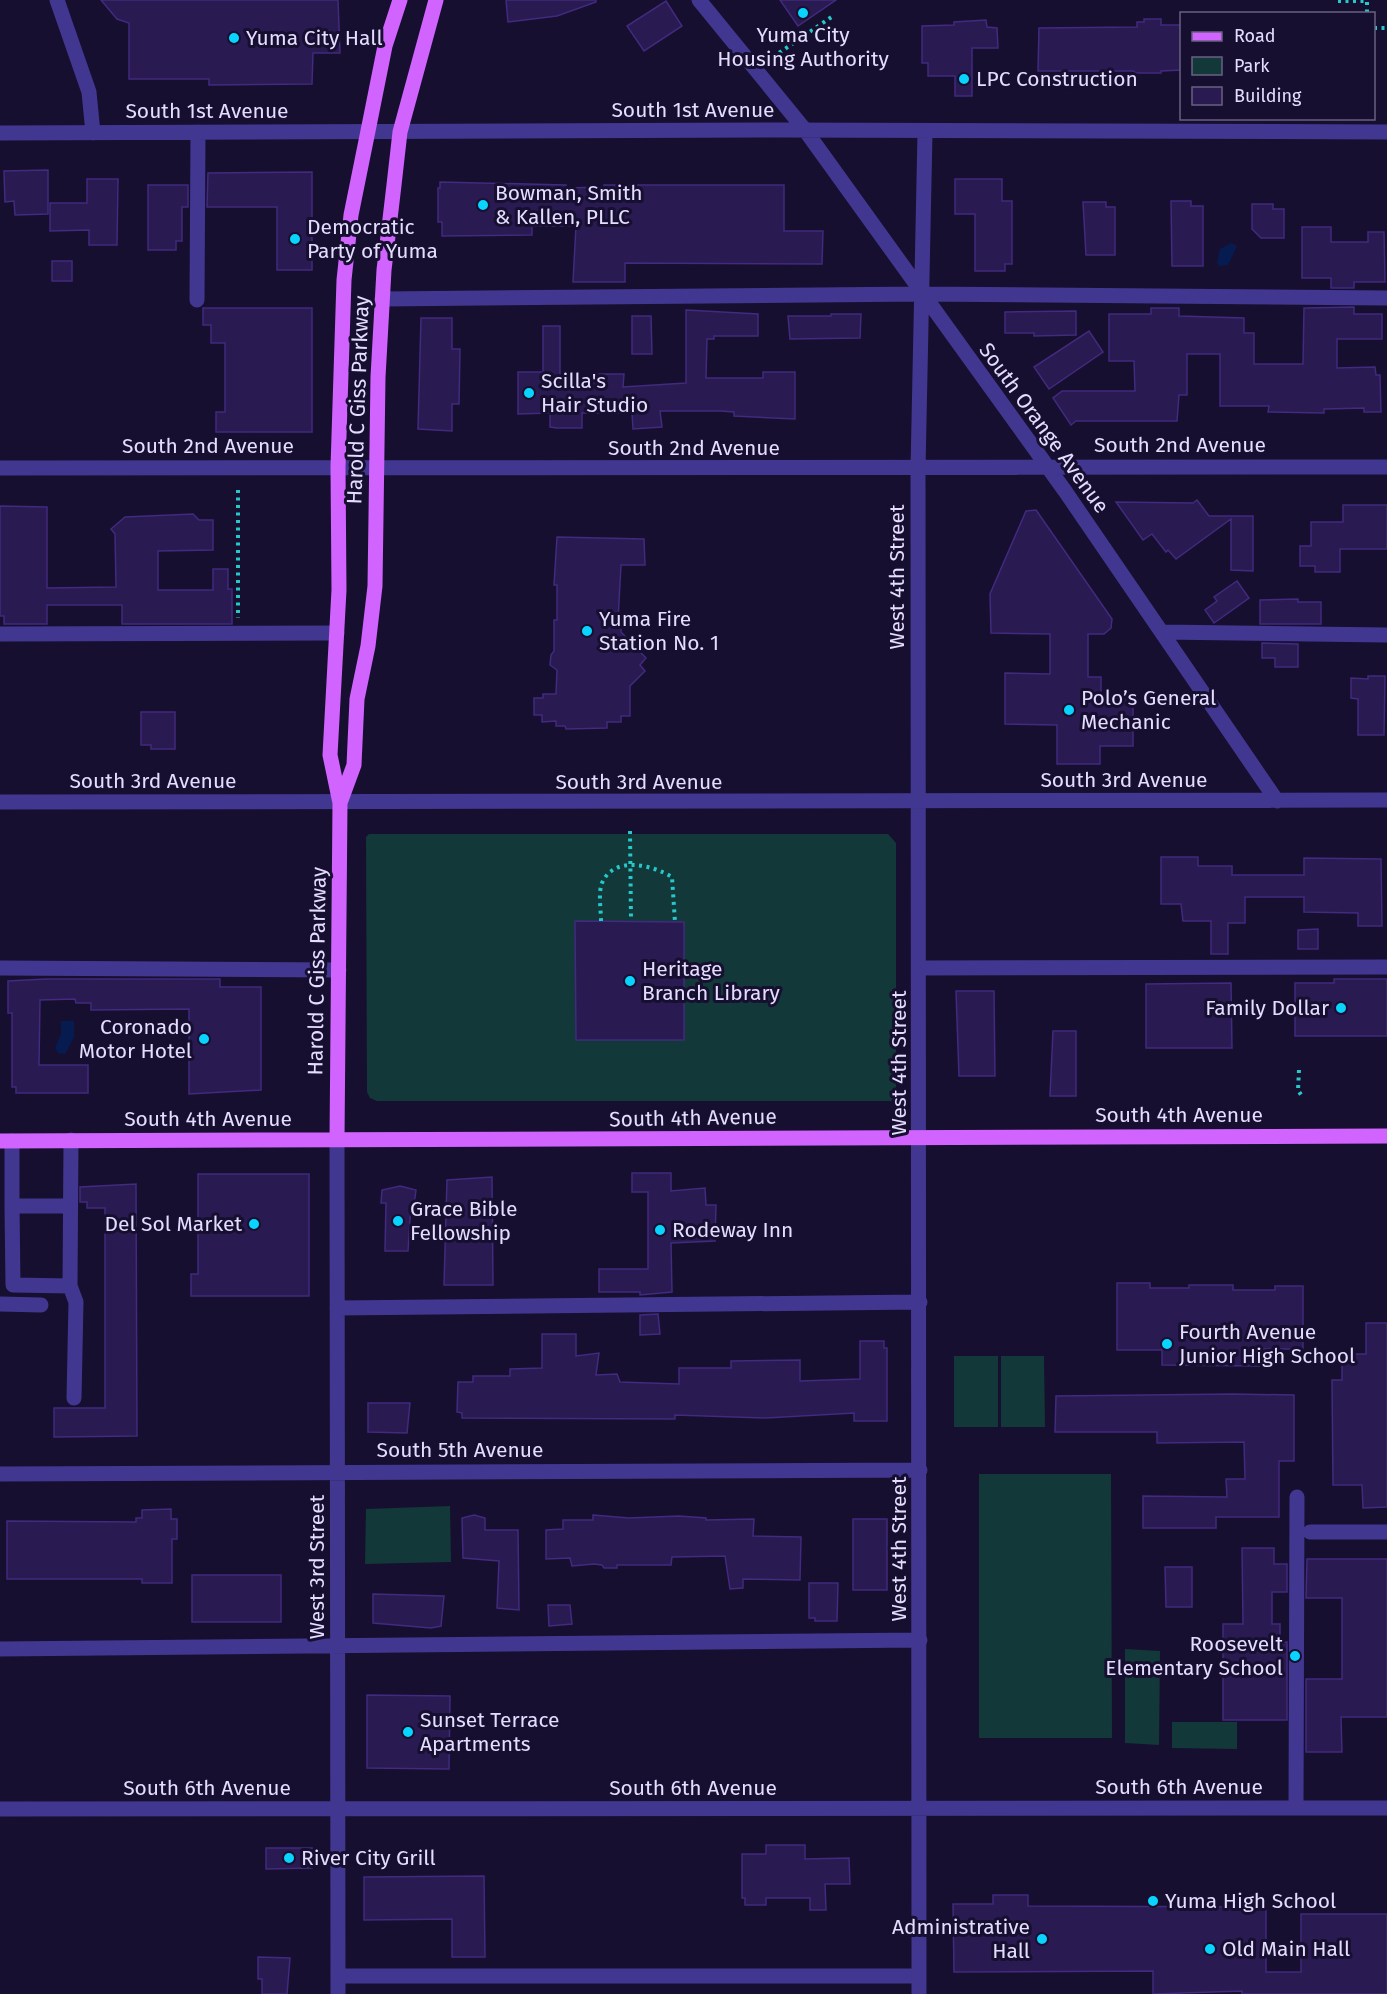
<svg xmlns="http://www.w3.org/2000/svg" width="1387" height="1994" viewBox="0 0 1387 1994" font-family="'Fira Sans',sans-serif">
<rect width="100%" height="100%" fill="#170f2f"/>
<path fill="#123839" d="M369,834h519l8,9v252l-5,6h-514l-7,-3 -3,-6 -1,-255z
M954,1356h44v71h-44z
M1001,1356h43l1,71h-44z
M979,1474h132l1,264h-133z
M450,1506l1,56 -86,2 1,-55z
M1125,1649l35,2 -1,94 -34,-2z
M1172,1722h65v27l-65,-1z"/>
<path fill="#061c51" d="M1231,243l6,3 -9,19 -9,1 -2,-4 3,-13z
M61,1021h13v16l-9,17 -7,-1 -3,-5 6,-14z"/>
<path fill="#291a51" stroke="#412a7f" stroke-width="1.5" d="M101,0h237l2,53h-27l-1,31 -103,1v-6h-80v-56l-12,-4z
M506,0h90v2l-39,14 -49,6z
M780,0h56l-38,26z
M666,1l16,25 -38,25 -17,-25z
M1144,19h17v6h21v45l-21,1v2h-25l-3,-2h-95l1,-43 98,-1v-5h7z
M986,20l1,7 10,1 1,20h-26v48h-17v-20h-27v-13h-6v-37l32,-1v-3z
M48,170v44l-33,1 -1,-14 -9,1 -1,-31z
M312,172v98h-35v-63h-70l1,-34z
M87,179h31l-1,66h-28v-15l-39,1v-28h37z
M955,179h47v22h10v63h-7v7h-30v-57h-20z
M440,182l126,3v3l38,-1v-2h180v46h39l-1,33 -197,-1v19h-52l3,-56h-44v9l-90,1v-14h-4v-34h2z
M148,185h40v22h-6v34h-6v9h-28z
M1171,201h20v5h12v60h-31z
M1083,202h23v5h9v48h-29z
M1252,204h21v5h11v29h-23l-9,-9z
M1302,227h29v15h37v-10h16l1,50h-31v6h-23v-10h-29z
M52,261h20v20h-20z
M1354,307v7h28v25h-45v29l38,-1 1,8h4l1,37h-17v-4l-40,1v4l-56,-1 1,-6h-49v-52h-33v41h-8l-2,26h-101l-5,4 -18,-27 9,-7h73l-1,-30h-25v-47h42v-6h28v8l65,2v15h10v31h49l1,-56z
M203,308h109v124h-96v-20h9v-69h-14v-18h-8z
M686,310l72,4v22h-44v3h-7l-1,39h57v-6h32v47l-61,-3v-4l-13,-1h-61l2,16 -29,2 -1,-16h-50v15h-25l-7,-1v-14l-32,1v-42h25v-46h17v55l39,-1v-6h25l-1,13 63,-4z
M1076,311v24l-42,1v-3h-29v-21z
M831,314h30l-1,24 -70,1 -2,-23h43z
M632,316h19l1,38h-20z
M421,318h31v31h8l-1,55h-7v27l-34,-2z
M1089,331l14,21 -54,37 -15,-22z
M1197,500l12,16h44v55l-22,-1v-51l-55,40 -8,-9 -2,2 -14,-18 -9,6 -27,-38 77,1z
M1343,505h44v44h-47v23h-25v-6h-15v-20h11v-24h32z
M0,506l47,1v81l69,-1 -1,-53 -4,-5 14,-12 68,-3 6,6h14v30l-55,1v39h55v-21h15v20h4v35h-110v-19h-75v19h-43v-8h-4z
M1036,510l76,109 -1,9 -7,6h-16v43h13v19h32v50h-33v18h-43v-39l-52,-1v-51l45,1v-40l-59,-1 -1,-39 36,-83z
M557,537l87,2 1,26h-24l-3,55 3,-1v13l25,26 -6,7 5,6 -15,15v30h-9v6h-14v6l-41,1 -1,-3h-9v-5l-14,1v-7h-8v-17h9v-4h13l1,-24 -7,-5 1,-10 3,-4v-31h3v-35h-3z
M1237,581l12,17 -35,25 -9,-13 12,-9 -3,-4z
M1298,599v3h23v22h-61v-24z
M1262,643l36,1v23h-23v-9h-13z
M1368,676h17l-1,59h-26v-36l-7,-1v-20l17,1z
M141,712h34v37h-24v-4h-10z
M1161,857h37v9h34v9h72v-17l77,1 1,67h-24v-13l-54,-1v-15h-59v26h-17v31h-17v-33h-28l-2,-17h-20z
M575,921l109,1v118h-108z
M1318,929v20h-20v-19z
M46,979h174v8h41v103l-72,4v-85l-98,1v-7h-15l-1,-4 -35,1 -1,65h49v28h-72v-6h-4v-74h-4v-32z
M1334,979h53v57h-92v-53h39z
M1231,983l1,65h-86v-64z
M956,991h38l1,85h-36z
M1053,1031h23v65h-26z
M632,1173h39v18l34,-3 1,17h10l-1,36 -44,2 1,49 -32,3v-3h-41v-23h49v-77h-16z
M198,1174h111v122h-118v-22h7z
M492,1177l1,108h-49l3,-105z
M136,1184l1,252 -83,1v-29h51v-200h-18v-6h-7v-15z
M400,1186l16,4 -2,15h-3l-3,46h-23l1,-48h-5l1,-13z
M1117,1283h33v5h39v-3h44v5h42v-4h28v63h-43v17l-98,-1v-15h-45z
M658,1314l2,20 -20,1v-20z
M1366,1323h21v184l-24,1 -1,-23h-29l-1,-105h10v-26h24z
M542,1334h34v22l23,-3 -3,22 21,-1 3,8 59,2v-16h52v-7l69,-1v21l60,-2v-38h24v7h3v73h-33v-8l-88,5 -91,-3v4l-213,-1v-5l-5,-1 1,-30h15v-6h37v-7l32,-1z
M1233,1394l61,1v66h-15v56h-63v11h-73v-32l84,1 -1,-18h19l-1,-37 -87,1v-11h-102l1,-36z
M368,1403h42l-3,30 -39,-1z
M171,1509v10h6v20h-5v44h-30v-4h-135v-58l129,1v-4h6v-8z
M474,1515l11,3v12h33l1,80 -22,-2 2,-47 -36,-3 -1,-40z
M593,1515l36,3 50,-2 27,2v2l48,-1 -1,17 48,1 -1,43 -57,-1v9l-13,1 -5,-33 -53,1 -1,8h-54v3h-13l-2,-3 -8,-1 -22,2 -2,-8 -24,1v-29l17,-1v-9h30z
M853,1519h34v71h-34z
M1242,1548h32v16h13v28h-15v32h8v18h7v78h-64v-96h20z
M1307,1559h80v158h-46l1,35h-36v-73h36v-81h-36z
M1165,1567h27v40h-26z
M192,1575h89v47h-89z
M809,1583h29l-1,38h-22v-3h-6z
M373,1594l71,2 -3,30 -10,2 -58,-5z
M548,1605h22l2,19 -23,2z
M367,1695l83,1 -1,73 -82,-1z
M766,1845h39v14l44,-1 1,26h-25l1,26h-16v-12h-44v7h-21v-7h-3v-44h24z
M266,1848h46v20l-46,1z
M484,1876l1,81h-33v-38l-88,1v-43z
M993,1895h35v11l238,1v65h35v-58h86v80h-145v-3l-89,3v-23l-199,1 -1,-68h40z
M258,1957l32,1 -3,36h-25v-15h-4z"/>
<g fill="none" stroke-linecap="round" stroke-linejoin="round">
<path stroke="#26c8ca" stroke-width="4" stroke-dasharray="3 4.5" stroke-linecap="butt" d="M1338,1h29v13
M1374,28h13
M773,57l60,-41
M238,490v128
M630,831l1,90
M601,921c0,-11 -3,-28 1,-38 12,-28 50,-18 70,-6l3,45
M1299,1070l-1,20 5,8"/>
<path stroke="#413791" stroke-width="15" d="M57,0l32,92 4,41
M699,0l106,130 260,361 212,310
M0,133l779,-3 608,2
M382,299l539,-5 466,4
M197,300l1,-168
M0,468l1387,-1
M1162,632l225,3
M0,634l337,-1
M0,802l1387,-2
M0,968l339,2
M920,968l467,-1
M71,1140l-1,146 6,16 -2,96
M337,1140l1,854
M12,1141v65
M70,1286l-57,-1 -1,-79h58
M0,1304l41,1
M337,1308l583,-6
M0,1474l920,-4
M1310,1532h77
M0,1649l920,-9
M1296,1808l1,-311
M0,1809l1387,-1
M338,1976h581
M919,1994l-1,-1525 7,-336"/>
<path stroke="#d164ff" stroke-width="15" d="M340,803l14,-38 3,-66 11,-53 7,-60 3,-209 6,-107 10,-85 6,-53 36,-132
M337,1140l3,-337 -10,-48 9,-165 -1,-123 6,-187 7,-65 17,-84 17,-85 15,-46
M0,1141l1387,-5"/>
</g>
<g fill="#09d4ff" stroke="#170f2f" stroke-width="2">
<circle cx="803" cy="13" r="6"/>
<circle cx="234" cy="38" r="6"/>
<circle cx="964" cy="79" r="6"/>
<circle cx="483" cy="205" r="6"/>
<circle cx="295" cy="239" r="6"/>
<circle cx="529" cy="393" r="6"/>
<circle cx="587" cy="631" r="6"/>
<circle cx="1069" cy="710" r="6"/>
<circle cx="630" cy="981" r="6"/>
<circle cx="1341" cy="1008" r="6"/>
<circle cx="204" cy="1039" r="6"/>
<circle cx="398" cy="1221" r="6"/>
<circle cx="254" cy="1224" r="6"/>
<circle cx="660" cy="1230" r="6"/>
<circle cx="1167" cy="1344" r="6"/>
<circle cx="1295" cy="1656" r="6"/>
<circle cx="408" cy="1732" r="6"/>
<circle cx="289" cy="1858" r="6"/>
<circle cx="1153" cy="1901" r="6"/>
<circle cx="1042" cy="1939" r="6"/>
<circle cx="1210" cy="1949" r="6"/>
</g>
<g text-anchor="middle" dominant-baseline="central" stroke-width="6" stroke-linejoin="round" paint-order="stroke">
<g font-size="21" fill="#e4ddff" stroke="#170f2f" text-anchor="start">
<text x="803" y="35" text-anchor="middle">Yuma City<tspan x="803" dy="24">Housing Authority</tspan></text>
<text x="246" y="38">Yuma City Hall</text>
<text x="976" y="79">LPC Construction</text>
<text x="495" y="193">Bowman, Smith<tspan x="495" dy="24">&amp; Kallen, PLLC</tspan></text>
<text x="307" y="227">Democratic<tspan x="307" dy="24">Party of Yuma</tspan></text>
<text x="541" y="381">Scilla's<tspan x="541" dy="24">Hair Studio</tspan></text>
<text x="599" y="619">Yuma Fire<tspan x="599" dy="24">Station No. 1</tspan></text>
<text x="1081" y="698">Polo’s General<tspan x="1081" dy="24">Mechanic</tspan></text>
<text x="642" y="969">Heritage<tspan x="642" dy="24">Branch Library</tspan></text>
<text x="1329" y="1008" text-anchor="end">Family Dollar</text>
<text x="192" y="1027" text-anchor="end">Coronado<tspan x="192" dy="24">Motor Hotel</tspan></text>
<text x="410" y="1209">Grace Bible<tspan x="410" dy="24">Fellowship</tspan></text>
<text x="242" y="1224" text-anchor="end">Del Sol Market</text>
<text x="672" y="1230">Rodeway Inn</text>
<text x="1179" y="1332">Fourth Avenue<tspan x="1179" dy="24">Junior High School</tspan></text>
<text x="1283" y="1644" text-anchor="end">Roosevelt<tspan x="1283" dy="24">Elementary School</tspan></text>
<text x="420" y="1720">Sunset Terrace<tspan x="420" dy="24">Apartments</tspan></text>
<text x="301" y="1858">River City Grill</text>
<text x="1165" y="1901">Yuma High School</text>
<text x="1030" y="1927" text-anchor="end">Administrative<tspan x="1030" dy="24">Hall</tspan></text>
<text x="1222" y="1949">Old Main Hall</text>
</g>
<g font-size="21" fill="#e4ddff" stroke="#170f2f">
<text x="693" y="110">South 1st Avenue</text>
<text x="207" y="111">South 1st Avenue</text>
<text transform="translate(358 400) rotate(-88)">Harold C Giss Parkway</text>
<text transform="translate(1044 428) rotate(54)">South Orange Avenue</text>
<text x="1180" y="445">South 2nd Avenue</text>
<text x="208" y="446">South 2nd Avenue</text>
<text x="694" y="448">South 2nd Avenue</text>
<text transform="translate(897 577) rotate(-90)">West 4th Street</text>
<text x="1124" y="780">South 3rd Avenue</text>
<text x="153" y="781">South 3rd Avenue</text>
<text x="639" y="782">South 3rd Avenue</text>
<text transform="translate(317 971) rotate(-89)">Harold C Giss Parkway</text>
<text transform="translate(899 1063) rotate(-90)">West 4th Street</text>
<text x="1179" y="1115">South 4th Avenue</text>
<text transform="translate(693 1118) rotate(-1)">South 4th Avenue</text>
<text x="208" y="1119">South 4th Avenue</text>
<text x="460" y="1450">South 5th Avenue</text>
<text transform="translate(899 1549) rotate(-90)">West 4th Street</text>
<text transform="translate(317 1567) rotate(-90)">West 3rd Street</text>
<text x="1179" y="1787">South 6th Avenue</text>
<text x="207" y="1788">South 6th Avenue</text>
<text x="693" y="1788">South 6th Avenue</text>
</g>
</g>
<rect x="1180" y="12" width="195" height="108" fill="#170f2f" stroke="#696182" stroke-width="1.5"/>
<rect x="1192" y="32" width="30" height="9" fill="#d164ff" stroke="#696182" stroke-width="1.5"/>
<text x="1234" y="42" font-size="18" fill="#e4ddff">Road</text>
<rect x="1192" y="57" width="30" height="18" fill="#123839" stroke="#696182" stroke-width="1.5"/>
<text x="1234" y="72" font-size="18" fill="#e4ddff">Park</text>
<rect x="1192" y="87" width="30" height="18" fill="#291a51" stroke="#696182" stroke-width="1.5"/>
<text x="1234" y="102" font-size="18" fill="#e4ddff">Building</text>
</svg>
